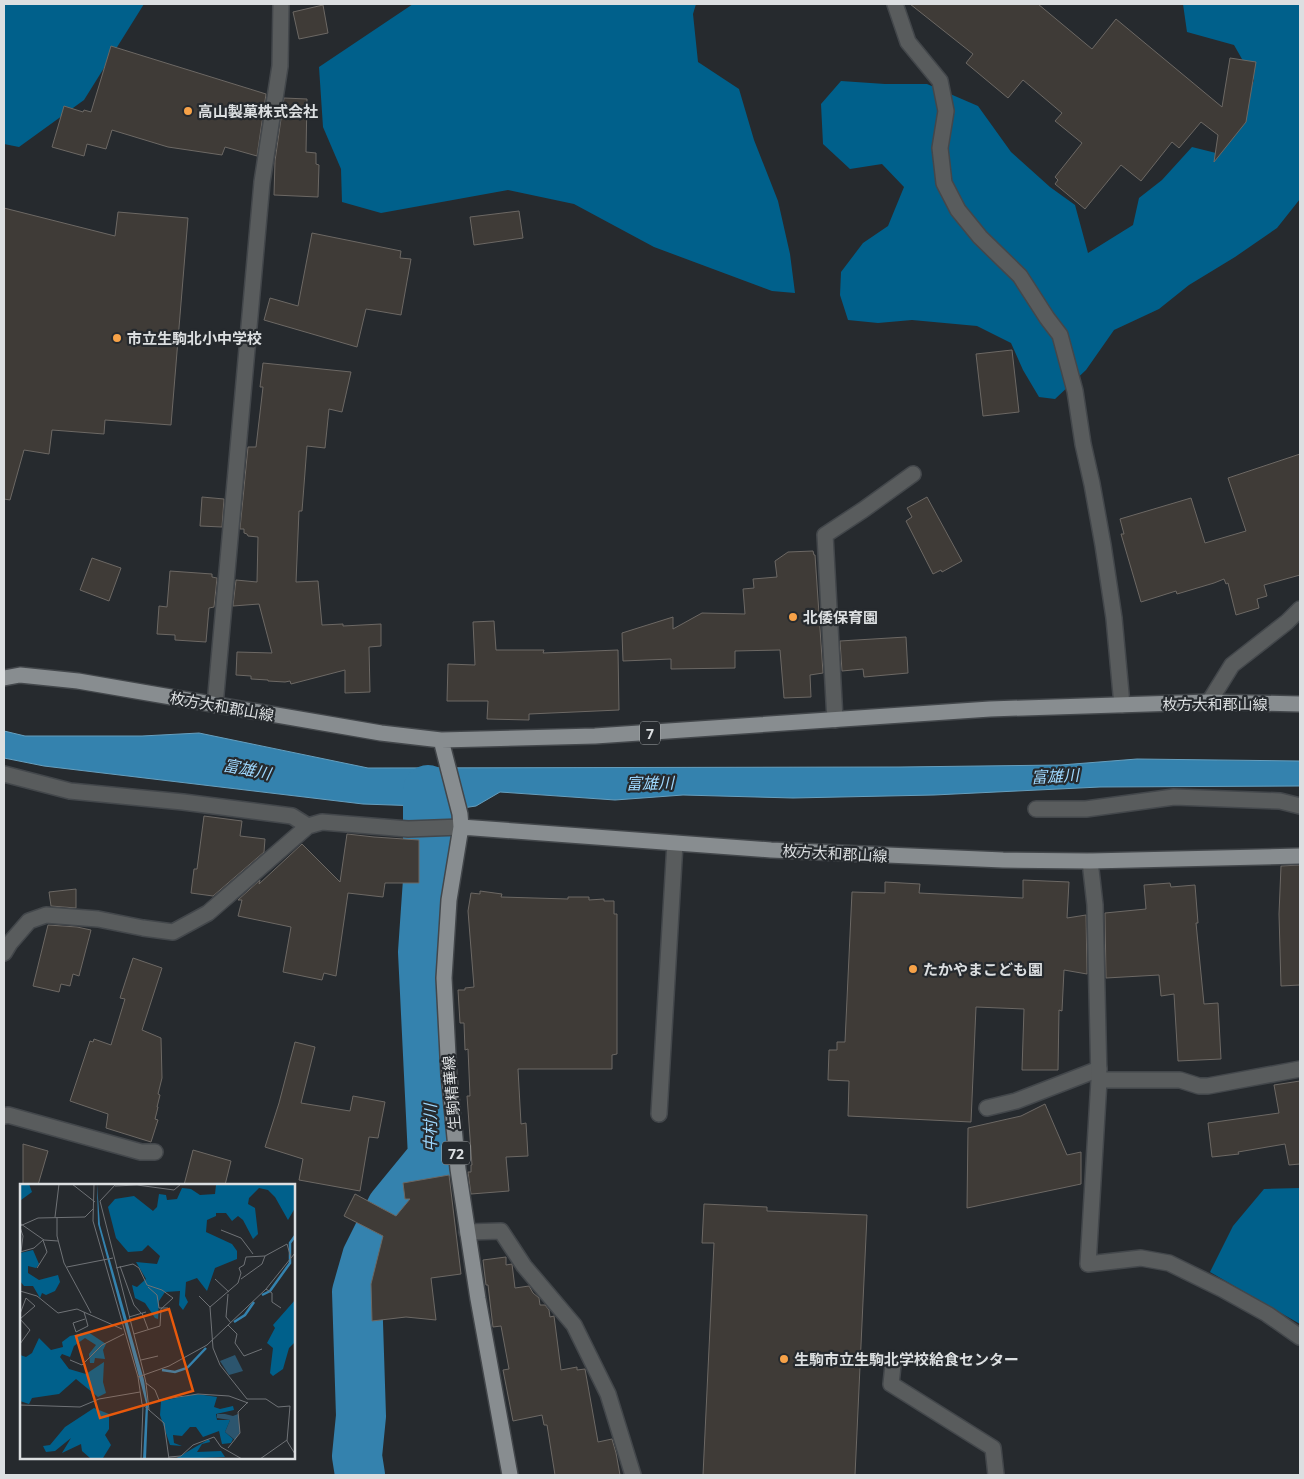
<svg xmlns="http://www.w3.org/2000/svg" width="1304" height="1479" viewBox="0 0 1304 1479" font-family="'Noto Sans','Noto Sans JP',sans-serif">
<rect width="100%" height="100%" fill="#262a2e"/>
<path fill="#00608b" d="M4,4h140l-60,96 -65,47 -15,-3z
M413,4h283l-3,10 5,48 41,27 15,51 24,61 12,53 5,39 -23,-2 -118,-44 -80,-43 -66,-14 -127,23 -39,-11 -1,-33 -18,-42 -4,-60z
M1183,4h117v195l-23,29 -42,29 -46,28 -30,24 -45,21 -28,40 -31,29 -16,-2 -16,-27 -12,-27 -34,-17 -65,-6 -34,3 -30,-3 -8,-25 1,-23 22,-29 25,-17 16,-39 -22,-23 -32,5 -27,-25 -2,-40 20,-23 44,3h42l51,22 33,46 39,35 25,18 13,48 45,-28 6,-27 23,-18 30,-33 24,6 22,-26 16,-47 -20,-35 -47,-13z
M1300,1188v136l-90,-52 23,-46 31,-37z"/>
<path fill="#3482ae" stroke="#669ebd" d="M4,731l21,5h117l57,-3 169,35 532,-1 161,-2 76,-6 163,2v25l-200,1 -166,8 -141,3 -110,-3 -68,5 -115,-8 -24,14 -33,5 -23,-5 -57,-2 -319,-38 -40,-8z"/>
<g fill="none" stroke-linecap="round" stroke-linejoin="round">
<path stroke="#3482ae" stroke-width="50" d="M360,1475l-3,-19 4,-40 -4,-124 10,-35 25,-50 41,-50 -10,-205 5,-72v-90"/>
</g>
<path fill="#3f3b37" stroke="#6c6864" d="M910,4h128l54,45 24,-30 106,88 8,-49 26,4 -10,60 -32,40 4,-27 -17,-13 -22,26 -7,-6 -31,39 -20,-16 -36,44 -30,-25 3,-4 -3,-3 27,-34 -27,-22 7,-8 -39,-33 -15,18 -42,-35 7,-9z
M323,5l5,28 -29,6 -6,-27z
M111,46l155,48 -9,62 -32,-9 -3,8 -54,-8 -56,-17 -6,19 -19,-5 -3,12 -32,-9 12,-41 19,6 1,-2 7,2z
M284,98l23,1 -1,53 10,1v11l3,1 -1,32 -44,-2 1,-34z
M4,208l111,28 3,-24 70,6 -17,207 -66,-5 -1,14 -52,-4 -3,24 -25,-4 -14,50 -6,-1z
M519,211l4,27 -49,7 -4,-28z
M312,233l89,18 -1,7 11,1 -10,56 -35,-6 -9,38 -93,-27 6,-22 28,8z
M1012,350l7,62 -36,4 -7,-62z
M263,363l88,9 -9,40 -13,-3 -4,39 -18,-2 -5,65h-3l-3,71 22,-1 4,44 21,-1v2l38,-2v22l-12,1 1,45 -25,1v-23l-54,14 -1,-3 -5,1 -17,-1v-1l-17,-1v-3l-15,-1 1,-23 35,1 -13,-49 -26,2 3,-26 21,2 1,-45 -10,-1 -1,-2 -3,-1v-4h-4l8,-82h8l7,-60h-3z
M1300,454v121l-36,10 3,11 -10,3 2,9 -23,7 -8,-32 -2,1 -2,-5 -10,4 -37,11 -1,-3 -35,11 -20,-68h3l-4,-15 71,-21 14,45 41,-12 -18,-53z
M202,497l22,2 -2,28 -22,-1z
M927,497l35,64 -20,11 -1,-2 -8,4 -27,-53 6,-4 -5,-9z
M813,551l1,4h1l8,118 -13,2 1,22 -27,1 -4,-48 -45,1v17l-64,1v-10l-48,2 -1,-28 51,-16v12l29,-16 43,1 -2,-25 11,-1 -1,-9 24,-2 -2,-16 13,-9z
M92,558l29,10 -12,33 -29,-11z
M170,571l42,3v3l5,1 -3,29 -5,1 -3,34 -31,-2v-5l-18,-1 2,-28 8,1z
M494,621l2,29h48l-1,3 75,-3 1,60 -90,4v6l-42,-1 1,-18h-41l1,-37 27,1 -2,-43z
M906,637l2,36 -44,4 -1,-8 -21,2 -2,-30z
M204,816l38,5 -2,15 25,3 -1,13 -51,44 -22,-3 3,-24h3z
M347,834l27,3 45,3v43h-34l-2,14 -35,-4 -12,83 -12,-3 -2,7 -39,-8 8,-45 -53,-11 4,-16h-4l22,-20 -1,4 43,-40 38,38z
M1300,865v120l-19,1 -2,-72 2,-48z
M1023,880l46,2 -2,36 19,-3 1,59 -23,-4 -2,41 -3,-1 -1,60h-36l2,-61 -48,-2 -5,115 -123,-6 1,-35 -21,-1 1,-30h8v-8h8l7,-150 33,1v-11l35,2 -1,9 104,5z
M1170,883l1,4 24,-2 3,38h-2l8,81 14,-1 3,56 -43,2 -4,-67 -13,2 -2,-21 -53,3 -1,-65 41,-4 -2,-24z
M76,889v19l-25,-2 -2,-14z
M480,891l22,3 -1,3 67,2v-2h21v3l15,-1v2h10v13h3v140l-5,1v14h-94l3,55 5,-1 2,33 -22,1 3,34 -38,3 -3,-22h3v-7h1l-5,-69h3l-2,-47 -3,1 -1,-27h-4l-2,-33h7v-2l9,-1 -6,-76 3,-18 9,1z
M48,925l29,2 14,3 -12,46 -6,-2 -3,12 -9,-2 -2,8 -26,-6z
M133,958l29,10 -20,62 19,8 1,40 -4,16 2,1 -3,12h1l-3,12 3,1 -7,22 -45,-14 2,-14 -38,-13 20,-60 3,1 1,-3 17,6 14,-46 -5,-1z
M295,1042l20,5 -14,56 49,8 3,-15 32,6 -7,36 -9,-1 -9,54 -61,-11 4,-21 -38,-12 14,-44z
M1300,1081v83l-11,1 -4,-21 -47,8 1,2 -27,3 -4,-34 71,-10 -5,-28z
M1045,1104l22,51 14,-3v32l-114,24 1,-80 53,-12z
M23,1144l25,7 -10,34h-15z
M193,1150l38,11 -6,24h-41z
M449,1175l12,99 -30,4 5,42 -30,-3 -34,4 -1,-37 12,-48 -39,-20 11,-22 41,22 14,-17h-5l-2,-16z
M704,1204l63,3v4l100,4 -12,260h-152l11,-232h-12z
M506,1257v8l6,-1 3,24 14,-2 4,7 6,5 1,7h5l4,5 1,7 4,-1 7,54 16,-3v3l8,-1 13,73 14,-3 4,14 4,22h-65l-8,-50h-3l-2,-10 -29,6 -10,-51 6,-1 -8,-43 -8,1 -5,-42h-2l-3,-25z"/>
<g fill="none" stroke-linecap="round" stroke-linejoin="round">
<defs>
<path id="lane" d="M835,720l-10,-185 38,-25 50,-36
M1036,809h50l88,-12 106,4 20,5
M987,1108l29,-7 83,-32
M4,1116l4,-1 133,37h14
M467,1232l34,-1 23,35 50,59 34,69 25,81
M893,1365l-2,19 102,64 3,27"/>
<path id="street" d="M895,4l13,38 32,39 6,30 -6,37 4,35 14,27 22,27 40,39 27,42 13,17 15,56 8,53 9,40 11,61 11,73 8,87
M1209,702l23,-37 55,-43 13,-13
M215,705l47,-523 18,-116 1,-62
M4,774l66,17 113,11 109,14 16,10
M1090,861l5,44 4,175 -11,184 53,-6 28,5 53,26 45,25 33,23
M4,953l6,-10 19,-22 17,-6 52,4 45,9 30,4 35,-19 100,-87 14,-4 86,7 53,-2
M1099,1080h81l19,6h9l92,-17
M659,1114l16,-271"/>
<path id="primary" d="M4,678l16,-3 58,6 303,52 60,7 154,-4 395,-27 219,-7 91,2
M441,740l19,74 1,13 -12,73 -5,78 5,97 9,94 20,130 32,176
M461,827l310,23 232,10 87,1 210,-5"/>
</defs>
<use href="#lane" stroke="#43474b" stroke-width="18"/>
<use href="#street" stroke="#43474b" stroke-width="18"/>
<use href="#primary" stroke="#43474b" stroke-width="18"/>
<use href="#lane" stroke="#595c5d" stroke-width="15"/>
<use href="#street" stroke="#595c5d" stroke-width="15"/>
<use href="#primary" stroke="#888d90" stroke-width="15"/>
</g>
<g fill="#f7a248" stroke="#262a2e" stroke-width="2">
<circle cx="188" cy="111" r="5"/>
<circle cx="117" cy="338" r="5"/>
<circle cx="793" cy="617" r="5"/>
<circle cx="913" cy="969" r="5"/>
<circle cx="784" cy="1359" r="5"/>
</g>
<g text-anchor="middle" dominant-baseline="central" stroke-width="4.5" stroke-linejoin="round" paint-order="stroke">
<g fill="#262a2e" stroke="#a5a9ab" stroke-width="1">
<rect x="640" y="721.5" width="20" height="23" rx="4"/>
<rect x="442" y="1141.5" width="28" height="23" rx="4"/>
</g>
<g font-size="14" font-weight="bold" fill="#dcdfe1">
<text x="650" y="733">7</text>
<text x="456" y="1153">72</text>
</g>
<g font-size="15" font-weight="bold" fill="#dcdfe1" stroke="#262a2e" text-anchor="start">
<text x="198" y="111">高山製菓株式会社</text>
<text x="127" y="338">市立生駒北小中学校</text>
<text x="803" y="617">北倭保育園</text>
<text x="923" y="969">たかやまこども園</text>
<text x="794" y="1359">生駒市立生駒北学校給食センター</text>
</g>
<g font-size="15" fill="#dcdfe1" stroke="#262a2e">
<text x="1215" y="704">枚方大和郡山線</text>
<text transform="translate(222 706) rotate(10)">枚方大和郡山線</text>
<text transform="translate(835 853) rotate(3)">枚方大和郡山線</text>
<text transform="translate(451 1093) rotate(-95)">生駒精華線</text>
</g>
<g font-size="16" font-style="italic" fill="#9ed7fd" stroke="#262a2e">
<text transform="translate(247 769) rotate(11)">富雄川</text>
<text transform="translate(1055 776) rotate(-3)">富雄川</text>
<text transform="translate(650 783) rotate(-1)">富雄川</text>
<text transform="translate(430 1128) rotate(-90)">中村川</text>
</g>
</g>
<g transform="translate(20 1184)">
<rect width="275" height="275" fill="#262a2e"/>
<path d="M215,171l8,16 -14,4 -9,-14zM205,230l8,2 5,-2 2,18 -5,8 -10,-8 5,-12 -13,-2v-4z" fill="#2c556e"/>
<path d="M0,0h9l3,8 -11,8zM181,0h94v24l-7,12 -13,-23 -7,-7 -9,-2 -10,10 -1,6 7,4 3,26 -5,5 -10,-19 -5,-4 -6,5 -6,-8h-10v3l-9,4 -1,12 26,12 5,7v8l-22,9 -8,23 -10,-13 -11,4 -1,14 3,6 -5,8 -4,-5 1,-14 -15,1 -6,9 -1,18 -3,-1 -10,-15 -10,-5 -3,-13 5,2 9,-8 -10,-17 21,2 3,-8 -12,-11 -6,6 -14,1 -12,-14 -8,-31 7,-8 19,-3 19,15 4,-4 2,-13 7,1 1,5 10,-1 5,-11 9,1 9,6 15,-1 1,-9zM13,66l6,14 -3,4 -8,-2v7l11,7 19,-5 2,7 -5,9 -9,4 -4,-2 -2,5 -7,-12h-9l-4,-5v-28zM275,116v42l-6,6 -6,21 -10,7 -3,-3 3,-25 -6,-5 8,-15 -2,-3zM68,148l18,12 -3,6 2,9 -10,-1 -1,5h-4l-1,-9 7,-9 -11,-7 -11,8 -4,11 -8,-3 -2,3 9,12 17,5 18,-12 -1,20 3,11 -8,4 -22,-18 -17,15 -27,4 -3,6 -9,-3v-46l6,2 6,-4 7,-15 12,12 12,-3 -1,-5 8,-6zM177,210l20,3 -3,10 6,2 13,-3 1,4 -18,4 1,6h13l-5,12 8,7 -2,4 -9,1 -3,-13 -16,6 -7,-10h-6l-8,9 -9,-1 1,8 8,3 -12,-1 -10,-30 1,-14zM74,224l15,6v15l-4,6 6,10 -8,13h-13l-8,-7 -1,-7 -19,9 9,-15 -16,13 -9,1 -3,-6 7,-1 15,-18zM189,255l1,3 -8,2 -5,8 24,-1 4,6 -50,2z" fill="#00608b"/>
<path d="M77,0l3,41 44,155 4,27 -2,52h-3l3,-56 -48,-179z" fill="#3482ae"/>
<path fill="none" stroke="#3482ae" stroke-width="2.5" d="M242,111l8,-4 20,-28v-20l5,-7M214,138l11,-7 9,-13M142,186l13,2 12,-4 19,-20"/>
<path fill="none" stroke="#6f7276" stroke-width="1" d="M52,0l23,18M74,0l-1,37 45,156 4,27 22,19 5,36M95,2l22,-1 37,5 7,-6M80,17l44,173M80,17l16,-17M35,33l4,-33M37,33v19l7,27 27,50M1,40l23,16 14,1M0,42l18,-8 47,-1 8,-8M0,43l3,9 -2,16M201,46l20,8 12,16M0,68l14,-4 9,-8M271,74l-4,-14 -22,12 -19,1 -2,8 -5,3 2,5 -3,10 -28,24 3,41 7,17 27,34h19l12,8 12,-1 -3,35 8,13M100,82l14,39 7,8M47,83l46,-9M17,84l10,-16 -4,-12M96,84l17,-4 6,4 8,17 15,5 11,8 -12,11 -1,17 -26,8M195,95l14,13M221,95l21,-15 3,-8M128,103l9,8 2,13h9M246,105l6,4v9l9,6M0,107l17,5 21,17 19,-4 45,20M208,110l-2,23 5,6M179,112l11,11M64,128l4,14 -12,6 -3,-9 12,-4M122,129l6,16M0,130l6,-16 9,8 -15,13M109,133l17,-5M0,135l10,11 -10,14M208,141l9,9 -2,9 9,13 18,-7M50,176l12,5 20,-20 22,-11M121,176l17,-4M124,190l2,9 9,7 4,10 39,-6 31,2 19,7M118,193l31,-11 38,-21 59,-56 29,-36M126,199l3,27M0,221l60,2 19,-8 41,-7M208,264l12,-15 -2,-21 10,-10M149,273l12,-1 12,-11 21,-8 7,10 21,12M121,275l2,-53M240,275l27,-19"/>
<path fill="#e8590c" fill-opacity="0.15" stroke="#e8590c" stroke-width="2.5" d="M149,125l24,82 -93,27 -24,-82z"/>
<rect width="275" height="275" fill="none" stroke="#dcdfe1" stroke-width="2.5"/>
</g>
<rect width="1304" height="1479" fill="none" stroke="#dcdfe1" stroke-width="10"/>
</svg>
